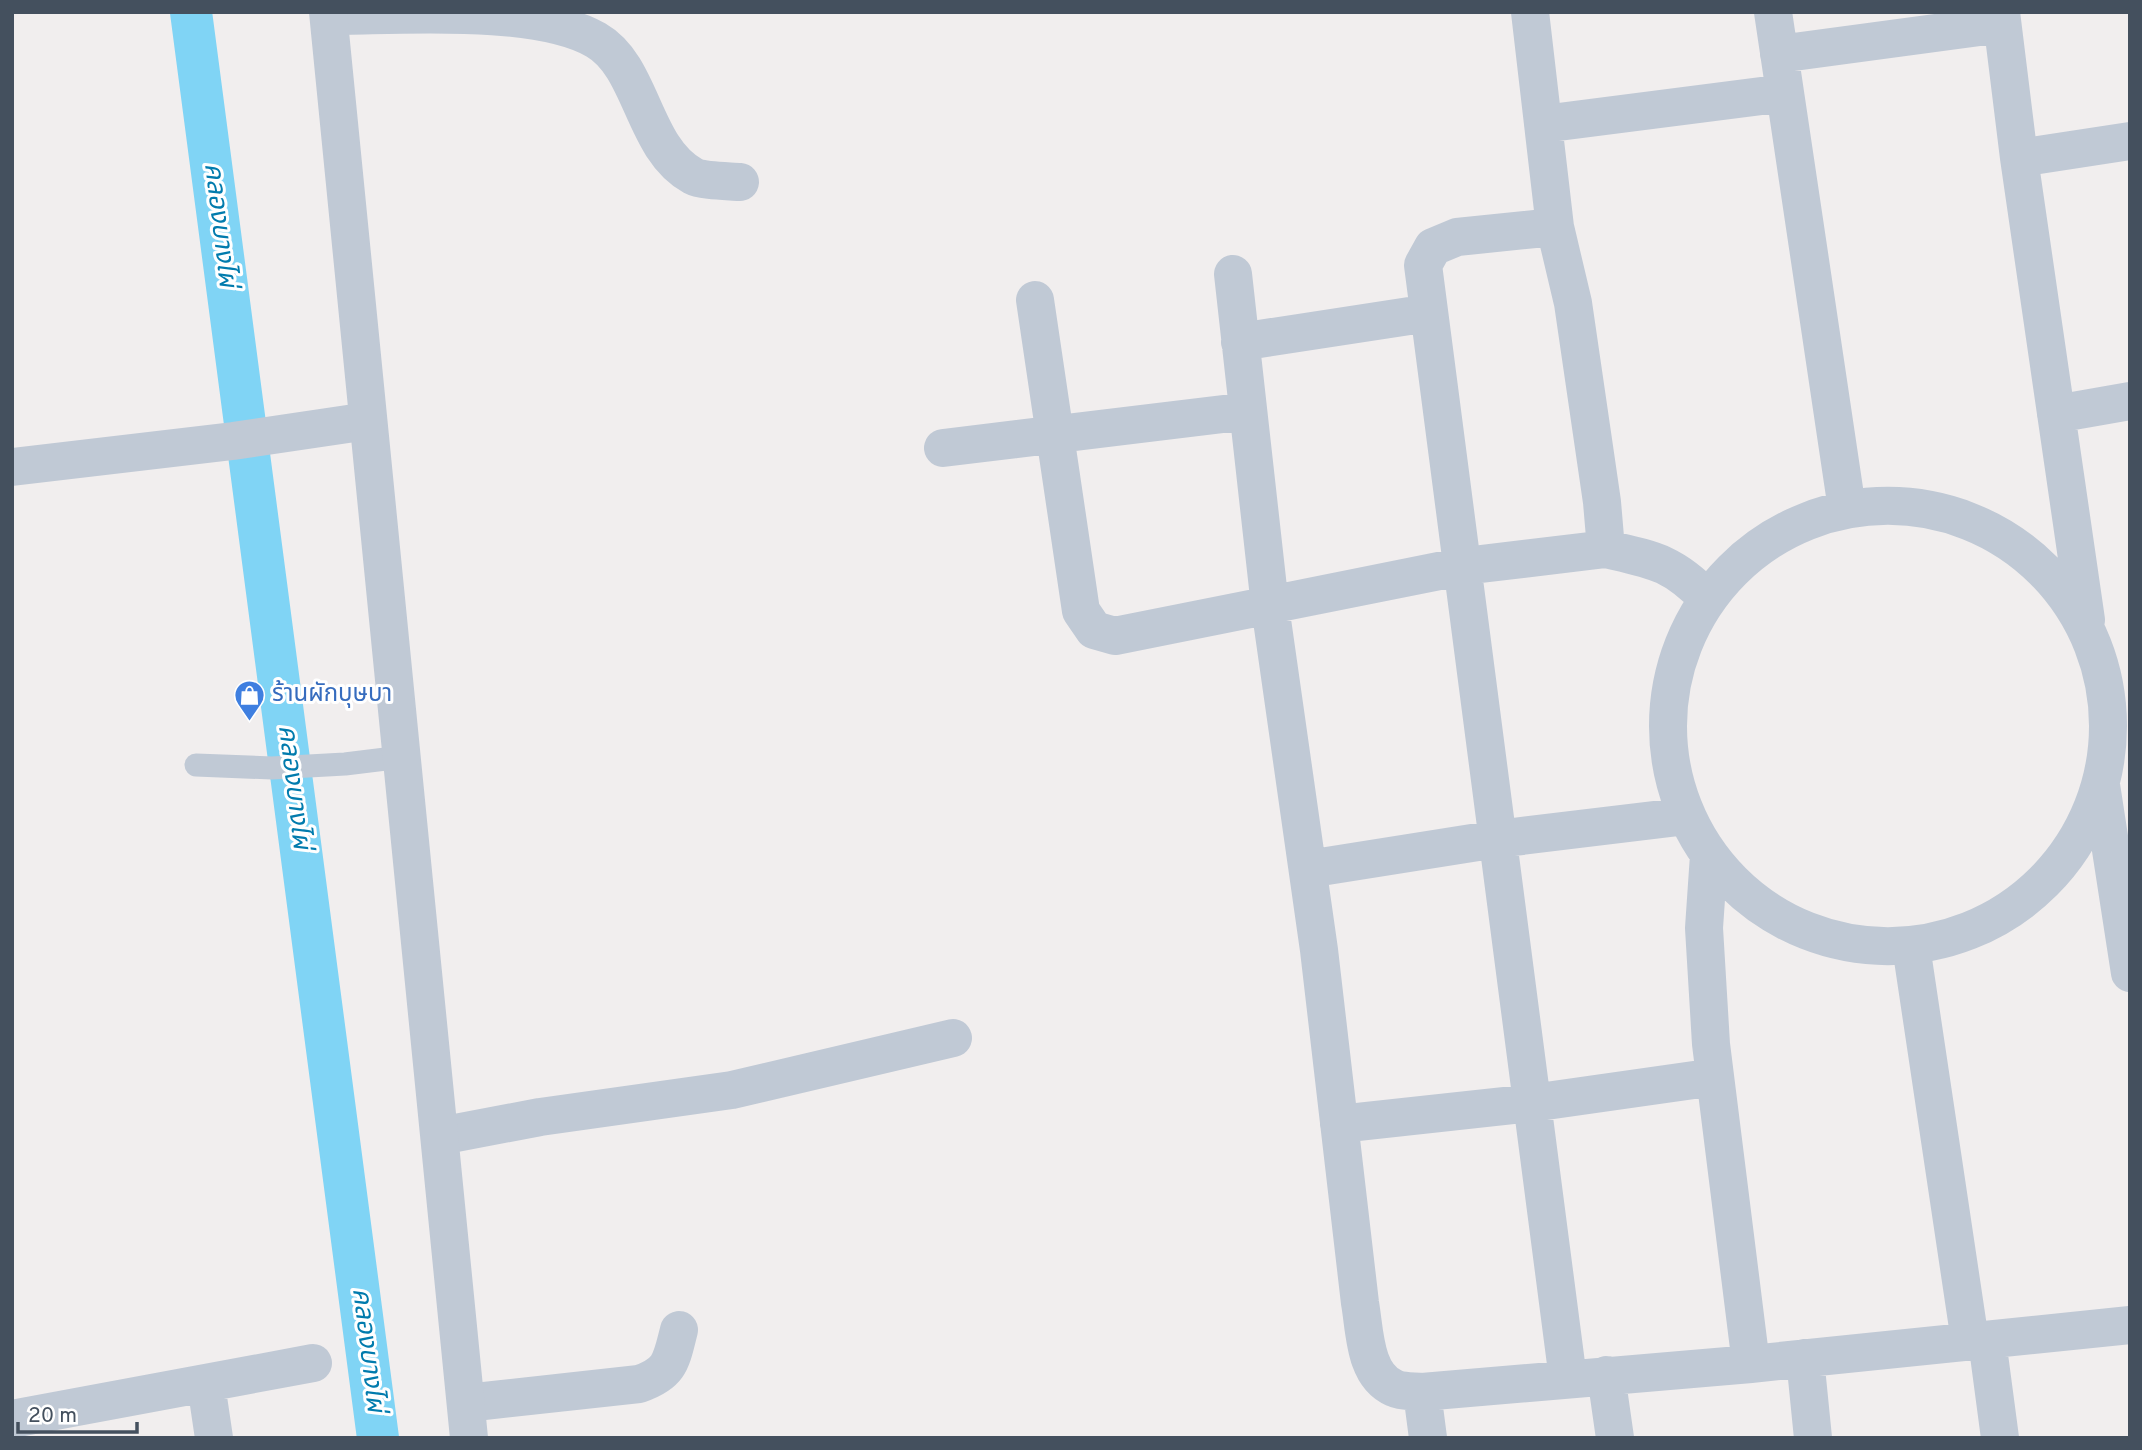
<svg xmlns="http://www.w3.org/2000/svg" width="2142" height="1450" viewBox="0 0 2142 1450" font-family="Overpass,'Noto Sans Thai',sans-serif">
<rect width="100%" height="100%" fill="#f1eeee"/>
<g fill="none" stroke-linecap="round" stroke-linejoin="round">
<path stroke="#80d4f5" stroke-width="42" d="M191,12l187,1426"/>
<path stroke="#c0c9d5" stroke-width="23" d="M196,765l76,3 73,-4 57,-7"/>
<path stroke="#c0c9d5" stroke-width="38" d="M1530,12l25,215 18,76 29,199 4,47c48,11 66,13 102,50
M1773,12l74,497
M2001,12l18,146 67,462
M329,16c71,0 206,-11 267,24 47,27 46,108 97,136 9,5 35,5 47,6
M1779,54l223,-30
M1543,124l242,-31
M2019,158l111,-17
M1555,227l-98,10 -24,10 -10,18 145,1114
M1233,274l37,332 49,344 41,353c5,28 4,72 34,85 8,4 20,3 28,4l329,-28 379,-39
M1035,300l46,311 13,19 21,6 349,-70 142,-17
M1240,342l189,-29
M2056,414l74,-13
M943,448l305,-37
M12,467l221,-26 135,-20
M1668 726a220 220 0 1 1 440 0a220 220 0 1 1-440 0Z
M2101,785l29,188
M1709,855l-5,73 7,116 40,320
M1308,869l189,-30 190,-23
M1911,946l59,395
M1339,1124l193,-21 183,-26
M440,1136l100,-19 192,-27 221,-52
M1987,1340l13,98
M1805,1358l8,80
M1606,1375l9,63
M206,1384l8,54
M1422,1392l6,46
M466,1403l173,-19c32,-11 32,-23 40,-54
M12,1419l301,-56"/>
<path stroke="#c0c9d5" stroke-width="38" d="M328,12l141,1426"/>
</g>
<defs>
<symbol id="shop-pin" viewBox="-11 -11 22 30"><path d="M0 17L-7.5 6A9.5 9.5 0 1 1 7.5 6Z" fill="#3f7fe0" stroke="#fff"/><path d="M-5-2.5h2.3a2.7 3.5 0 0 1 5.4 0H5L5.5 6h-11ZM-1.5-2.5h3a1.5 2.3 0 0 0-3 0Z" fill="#fff"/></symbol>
</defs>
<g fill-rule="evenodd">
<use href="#shop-pin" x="232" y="678" width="35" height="47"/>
</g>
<g text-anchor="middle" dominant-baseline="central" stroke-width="6" stroke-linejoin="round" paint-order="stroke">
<g font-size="24" fill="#366cbe" stroke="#fff" text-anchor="start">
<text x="272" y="695">ร้านผักบุษบา</text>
</g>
<g font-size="26" font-style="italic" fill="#017bad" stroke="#fff">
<text transform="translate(219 225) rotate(83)">คลองบางไผ่</text>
<text transform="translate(293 787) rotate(83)">คลองบางไผ่</text>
<text transform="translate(367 1350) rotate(83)">คลองบางไผ่</text>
</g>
</g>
<rect width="2142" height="1450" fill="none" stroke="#44505e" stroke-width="28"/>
<path d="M18 1422v10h119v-10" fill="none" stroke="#44505e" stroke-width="3.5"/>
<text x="28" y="1422" font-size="21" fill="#44505e" stroke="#ffffff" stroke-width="5" paint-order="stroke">20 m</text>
</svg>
